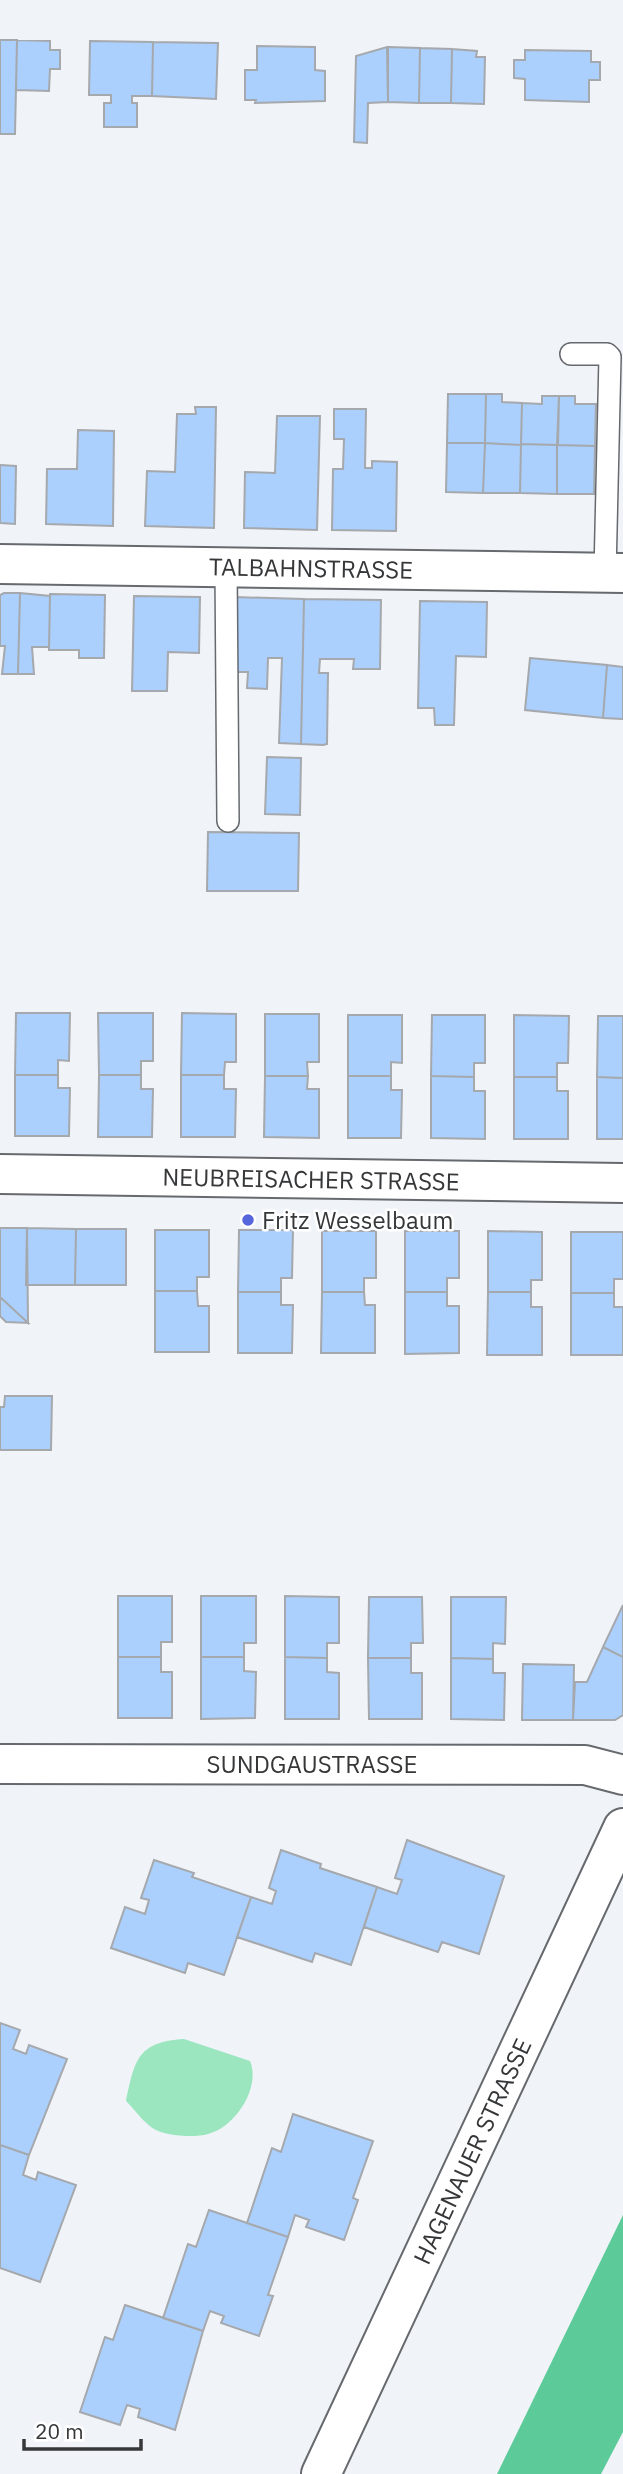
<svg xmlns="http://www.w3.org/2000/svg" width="623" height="2474" viewBox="0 0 623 2474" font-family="'IBM Plex Sans',sans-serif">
<rect width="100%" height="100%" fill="#f0f4f8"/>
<path fill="#9be5bf" d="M184,2039l66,22c11,26 -14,66 -42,73 -13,4 -43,2 -54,-5 -10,-6 -19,-19 -28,-28 9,-41 11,-59 58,-62z"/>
<path fill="#5dca99" d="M623,2215v217l-22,42h-104z"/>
<path fill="#abd0fd" stroke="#a5a8ac" stroke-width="2" d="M0,40h17l-2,94h-15z
M17,40l33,1v9h10v19h-10l-1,22 -33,-1z
M90,41l63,1 -1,54h-20v7h5v24h-33v-24h7v-8h-22z
M153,42l65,1 -2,56 -64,-3z
M257,46l58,1v23l10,1v30l-70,2 1,-3h-11v-30h12z
M387,47l1,55 -20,1 -1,40 -13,-1 2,-86z
M388,47l32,1 -1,55 -31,-1z
M420,48l32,1 -1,54h-32z
M452,49l25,2 -1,6h9l-1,47 -33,-1z
M525,50l66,1v11h9v18h-11v22l-64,-2v-21l-11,-1v-18h11z
M448,394h38l-1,49h-38z
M486,394h16v8l20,1 -1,42 -36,-2z
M542,396h17l-2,49 -36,-1 1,-41 20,1z
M559,396h16v8h21l-1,42 -37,-1z
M195,407h21l-2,121 -69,-2 2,-55 28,1 2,-58h19z
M334,409h32l-1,59h7v-7l25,1 -1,69 -64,-1 1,-61h10l1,-30h-10z
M277,416h43l-3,114 -73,-2 1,-56 30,1z
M78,430l36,1 -1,95 -67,-2 1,-55h30z
M447,443h38l-2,50 -37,-1z
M485,443l36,2 -1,48h-37z
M521,444l36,1v49l-37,-1z
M557,445l38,1 -1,48h-37z
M0,465l16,1 -1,58 -15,-1z
M4,593h16l-2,81h-16l3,-28h-5v-51z
M20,593l30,3 -1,51h-17l2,27h-16z
M50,594l55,1 -1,63h-25v-8h-30z
M134,596l66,1 -1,56 -31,-1 -1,39h-35z
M234,597l70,2 -3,145 -22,-1 3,-85h-14l-1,31 -20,-1 1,-16h-16z
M304,599l77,1 -1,69h-27l1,-10h-34l-1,14h9l-1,71 -4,1 -22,-1z
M420,601l67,1 -1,55 -30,-1 -2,69h-19l-1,-17h-16z
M530,658l77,7 -4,53 -78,-8z
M607,665l16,2v52l-20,-1z
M267,757l34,1 -1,57 -35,-1z
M208,832l91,1 -1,58h-91z
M16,1013h54l-1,48 -11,-1v15h-43z
M98,1013h55v48h-12v14h-42z
M182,1013l54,1v48h-11l-1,13h-43z
M265,1014h54v48h-12l1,14h-43z
M348,1015h54v48l-11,-1v14h-43z
M432,1015h53v48h-11v14l-43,-1z
M514,1015l55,1 -1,47h-11v14h-43z
M598,1016h25v62l-26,-1z
M15,1075h43v13h12l-1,48h-54z
M99,1075h42v14h12l-1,48h-54z
M181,1075h43v14h12l-1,48h-54z
M265,1076h43l-1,13h12v49l-55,-1z
M348,1076h43v14h11l-1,48h-53z
M431,1076l43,1v14h11v48l-54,-1z
M514,1077h43v14h11v48h-54z
M597,1077l26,1v61h-26z
M0,1228h27l1,95 -28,-26z
M27,1228l49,1 -1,56h-49z
M76,1229h50v56h-51z
M155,1230h54v47h-12v14h-42z
M239,1230h54l-1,48h-11v14h-43z
M322,1231h54v47h-12v14h-42z
M405,1231h54v47h-12v14h-42z
M488,1231l54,1v48h-11v12h-43z
M571,1232h52v47h-9v14h-43z
M155,1291h42l1,15h11v46h-54z
M238,1292h43v13h12l-1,48h-54z
M322,1292h42l1,13h10v48h-54z
M405,1292h42v14h12v47l-54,1z
M488,1292h43v15h11v48h-55z
M571,1293h43v14h9v48h-52z
M0,1297l28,26 -22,-1 -6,-6z
M5,1396h47l-1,54h-51v-43h4z
M118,1596h54v46h-11v15h-43z
M201,1596h55v47h-12v14h-43z
M285,1596l54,1v46h-12v15l-42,-1z
M369,1597h53l1,46h-12v15h-43z
M451,1597h55l-1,47 -12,-1v16l-42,-1z
M623,1605v52l-20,-10z
M603,1647l20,10v58l-8,5h-42l2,-38h12z
M118,1657h43v15h11v46h-54z
M201,1657h43v14l12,1 -1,46 -54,1z
M285,1657l42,1v14l12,1v46h-54z
M368,1658h43v15h11v46h-53z
M451,1658l42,1v14h12l-1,47 -53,-1z
M523,1664l51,1 -1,55h-51z
M407,1840l97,36 -25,78 -37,-12 -4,10 -74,-25 13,-40 20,7 5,-14 -7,-2z
M281,1850l40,14 -1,4 57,19 -26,78 -36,-12 -3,9 -75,-25 14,-40 21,7 4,-13 -7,-3z
M154,1860l40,13 -2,4 59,20 -27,78 -36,-12 -3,10 -74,-25 14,-41 20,7 4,-14 -8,-2z
M0,2023l20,7 -7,19 13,5 3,-9 38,14 -38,96 -29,-10z
M293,2114l80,27 -20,57 5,2 -14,40 -38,-13 3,-7 -14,-5 -7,22 -41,-14 25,-75 9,4z
M0,2145l29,10 -6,20 13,5 2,-8 38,13 -36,97 -40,-14z
M209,2210l79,27 -20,58 5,1 -14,40 -38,-13 3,-7 -14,-5 -7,20 -40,-13 25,-74 8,3z
M125,2305l78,26 -28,99 -37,-13 2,-8 -13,-4 -7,20 -40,-13 25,-75 8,3z"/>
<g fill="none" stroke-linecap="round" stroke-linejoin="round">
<defs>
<path id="service" d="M571,354h36l3,3 -5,216
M226,567l2,254"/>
<path id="minor" d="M0,564l623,9
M0,1174l623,9
M0,1764l585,1 38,10
M321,2474l302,-646"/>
</defs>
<use href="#service" stroke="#66696d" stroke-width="24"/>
<use href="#minor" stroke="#66696d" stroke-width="42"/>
<use href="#service" stroke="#fff" stroke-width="21"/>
<use href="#minor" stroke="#fff" stroke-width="38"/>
</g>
<circle fill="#5666dc" stroke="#fff" stroke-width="2.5" cx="248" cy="1220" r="7"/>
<g text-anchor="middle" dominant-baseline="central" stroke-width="5" stroke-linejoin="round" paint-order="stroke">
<g font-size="24" fill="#363739" stroke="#fff">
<text transform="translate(311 568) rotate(1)">TALBAHNSTRASSE</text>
<text transform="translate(311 1179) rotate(1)">NEUBREISACHER STRASSE</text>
<text x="312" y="1764">SUNDGAUSTRASSE</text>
<text transform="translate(472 2151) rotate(-65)">HAGENAUER STRASSE</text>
</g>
<g font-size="24" fill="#363739" stroke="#fff" text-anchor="start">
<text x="262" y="1220">Fritz Wesselbaum</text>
</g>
</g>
<path d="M24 2439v10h117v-10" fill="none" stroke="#363739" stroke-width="3.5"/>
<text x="35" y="2439" font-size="21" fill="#363739" stroke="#ffffff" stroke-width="5" paint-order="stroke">20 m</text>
</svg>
